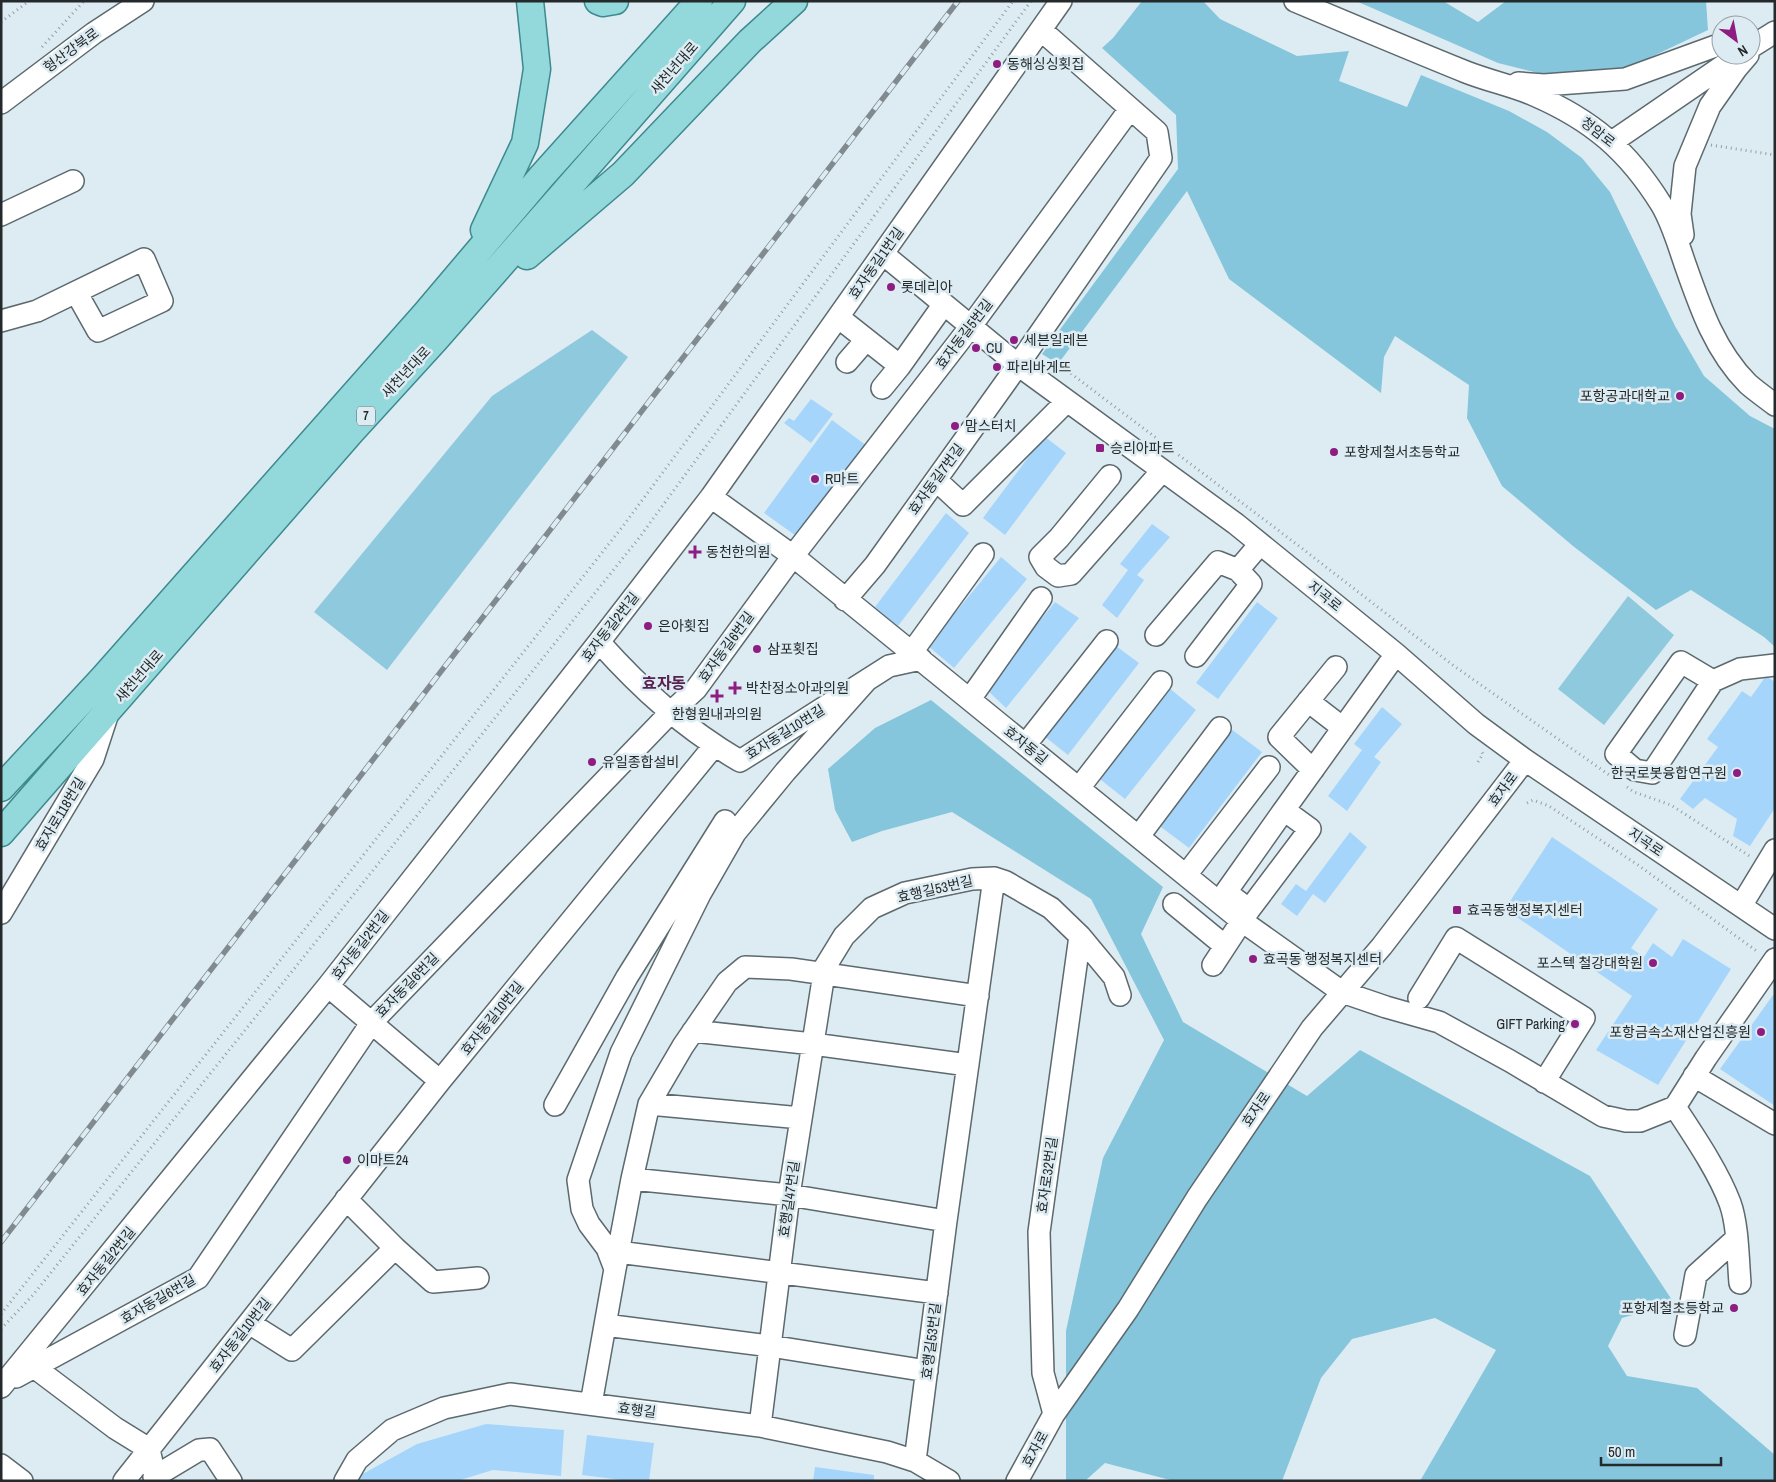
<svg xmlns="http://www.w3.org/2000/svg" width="1776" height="1482" viewBox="0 0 1776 1482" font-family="'Archivo Narrow','Noto Sans KR',sans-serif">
<rect width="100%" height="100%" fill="#ddecf2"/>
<path fill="#8fc9dd" d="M592,330l36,27 -241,313 -73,-58 178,-216z
M1628,596l46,39 -70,90 -46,-36z"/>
<path fill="#85c6dc" d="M1142,1h61l17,18 77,37 52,-5 -10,30 68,26 14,-32 88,36 38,21 35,26 28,34 65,134 29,50 46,40 25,13v218l-11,-10 -73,-47 -35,20 -83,-64 -71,-60 -35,-68 2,-33 -74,-49 -11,21 -3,36 -152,-114 -42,-88 -129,173 -16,-10 136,-185 -2,-54 -74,-67 11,-10z
M1356,1h87l35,21 28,-21h200l2,29 -78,37 -84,8 -48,-12z
M931,700l232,187 -22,47 42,88 124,74 53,-46 230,126 84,127 -52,15 -14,28 19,30 70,12 78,67v26h-355l76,-131 -61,-32 -83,21 -31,39 -39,103h-108l-69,-18 -20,18h-19v-150l37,-173 61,-118 -73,-141 -139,-87 -70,19 -30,11 -17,-32 -7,-41 47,-41z"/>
<path fill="#a6d5fb" d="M811,399l22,15 -22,29 -27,-20 5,-5 5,3z
M832,420l35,26 -68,92 -35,-25z
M1044,436l22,17 -61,82 -22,-17z
M946,513l23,20 -71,93 -23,-19z
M1152,524l18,13 -33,38 7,5 -27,38 -15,-13 26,-35 -8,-6z
M1001,557l26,22 -73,89 -26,-22z
M1055,602l24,16 -73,90 -21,-20z
M1257,602l21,16 -60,81 -22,-16z
M1116,646l23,17 -71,92 -24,-19z
M1766,676l9,6v126l-25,38 -17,-10 4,-17 -32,-21 -12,11 -13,-10 38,-52 -11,-8 35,-48 9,6z
M1168,687l28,23 -71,89 -29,-23z
M1382,707l20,17 -28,33 7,5 -34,49 -19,-15 34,-46 -8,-6z
M1231,729l31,23 -73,96 -32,-24z
M1350,832l17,15 -42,56 -12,-9 -16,22 -16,-12 15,-20 10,7z
M1552,837l106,72 -27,39 13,9 9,-14 19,14 11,-18 48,30 -73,116 -62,-35 36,-54 -127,-87z
M1773,995l2,1v110l-55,-37z
M486,1424l78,6 -3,46 -68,-6 -36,11h-107l67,-37z
M587,1435l67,8 -5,38h-19l-48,-6z
M815,1467l59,8v6h-61z"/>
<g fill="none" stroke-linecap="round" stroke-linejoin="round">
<defs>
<path id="minor" d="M1295,1c57,24 114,48 171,71 23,9 47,14 68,23 58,25 94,56 127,109 11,18 17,40 24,60 15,43 30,87 63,120 8,7 18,14 27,21
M1751,47l24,-15
M1518,83l26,2 81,-6 96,-35
M1,103l93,-70 49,-32
M1612,142l127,-87
M1,215l72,-34
M1683,235l-3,-21 5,-48 25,-60 26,-37 12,-14
M883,254l135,111 218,159 160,130 80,70 49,36 250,169
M838,317l62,49 44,-62
M1,321l36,-10 107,-52 18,42 -64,30 -22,-39
M847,362l19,-22
M882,388l18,-22
M1110,476l-51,62 -19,19 6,10 12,9 13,-2 91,-103
M936,480l27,25 104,-104
M711,497l82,59 449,365 100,71 44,15 53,15 71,39 93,55 23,5h14l35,-14 31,-49 69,-99
M845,600l30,-35 143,-200 143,-207 -4,-26 -116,-102
M1156,635l62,-73 20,8 22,-26
M599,642c43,48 85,86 141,119l149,-95 32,-7
M912,652l71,-98
M1196,656l55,-72 -13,-14
M1713,681l-61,92 -17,-3 -19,-16 65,-92 32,19 27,-12 35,-4
M970,699l71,-101
M1308,701l35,27
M1026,744l81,-103
M1313,770l-34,-33 57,-70
M1079,788l82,-106
M1139,836l81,-108
M1186,875l83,-108
M1174,904l51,42
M1741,906l34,-56
M1247,908l-21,-16 58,-82
M1,913l92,-154 15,-46
M1213,965l36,-55 61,-81 -26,-19 112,-156
M328,986l112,95
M1419,998l37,-60 128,80 -40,64
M693,1031l120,13 155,21
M1694,1076l81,48
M649,1104l152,14
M555,1105l72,-128 98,-156 1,1
M1675,1107c19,29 43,64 55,96 8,22 8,56 10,80
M632,1179l157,16 157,26 48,-343
M346,1199l49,49 38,34 45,-4
M618,1252l319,41
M615,1269l17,-90 17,-75 34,-58 44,-64 18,-15 46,2 187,27
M249,1323l43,27 103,-102
M605,1325l165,21 157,25
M1685,1335l11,-60 41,-37
M34,1367l81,61 34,21 7,32
M16,1377l182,-99 174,-256 298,-309 26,-24 97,-133 178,-230 159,-217
M1,1387l327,-401 271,-344 112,-145 350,-496
M591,1404l24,-135 -8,-21 -18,-24 -7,-15 -4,-29 43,-127 79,-159 35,-61 50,-61 81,-91
M1054,1414l-11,-41 -4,-141 41,-296
M760,1426l29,-231 36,-228 19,-31 28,-28 33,-15 67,-14 22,-1 12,4 45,26 29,28 34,41 6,18
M915,1461l31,-240
M1,1465l21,16
M154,1477l45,-27 11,-1 21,32
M124,1481l316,-400 274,-335
M345,1481l12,-21 35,-30 52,-22 66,-14 250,32 127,26 28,9 34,20
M1017,1481l37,-67 74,-105 69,-111 115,-170 70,-82 143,-186"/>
<path id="major" d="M598,1l5,2 12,-2
M484,230l41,-87 12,-74 -7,-68
M527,256l96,-82 127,-133 44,-40
M1,788l102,-110 322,-364 117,-138 157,-175
M1,833l351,-402 84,-92 296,-338"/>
</defs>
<use href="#minor" stroke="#5c696e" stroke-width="24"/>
<use href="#major" stroke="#3d8a8e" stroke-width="29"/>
<path stroke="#939ea2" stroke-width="3" stroke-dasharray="1 4" stroke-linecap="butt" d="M1,22l28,-21
M42,47l42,-46
M1711,145l64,10
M1058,373l3,-7 234,177 159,123 161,113
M1478,762l5,-8 -2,-3
M1627,787l7,5 37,13 80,52
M1527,803l6,-3 16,6 89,59 120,87
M1,1314l622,-788 390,-525
M1,1329l32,-34 606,-757 392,-537"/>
<use href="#minor" stroke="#fff" stroke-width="21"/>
<use href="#major" stroke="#93d8db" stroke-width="26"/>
<defs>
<path id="rail" d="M1,1242l957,-1241"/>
</defs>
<use href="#rail" stroke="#818b8f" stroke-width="5.5"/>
<use href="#rail" stroke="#ddecf2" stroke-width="4" stroke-dasharray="11" stroke-linecap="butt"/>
</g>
<g fill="#8d1d80" stroke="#ddecf2" stroke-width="2">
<circle cx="997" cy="64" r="5"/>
<circle cx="891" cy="287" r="5"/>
<circle cx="1014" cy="340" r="5"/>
<circle cx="976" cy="348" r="5"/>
<circle cx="997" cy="367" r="5"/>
<circle cx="1680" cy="396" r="5"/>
<circle cx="955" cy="426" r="5"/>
<rect x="1095" y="443" width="10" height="10" rx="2.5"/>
<circle cx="1334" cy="452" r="5"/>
<circle cx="815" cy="479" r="5"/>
<path d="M692.5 544.5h5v5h5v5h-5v5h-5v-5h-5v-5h5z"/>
<circle cx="648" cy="626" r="5"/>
<circle cx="757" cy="649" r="5"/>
<path d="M732.5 680.5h5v5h5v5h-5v5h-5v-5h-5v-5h5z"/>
<path d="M714.5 688.5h5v5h5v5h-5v5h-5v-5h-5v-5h5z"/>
<circle cx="592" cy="762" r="5"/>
<circle cx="1737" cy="773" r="5"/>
<rect x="1452" y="905" width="10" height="10" rx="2.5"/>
<circle cx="1253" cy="959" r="5"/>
<circle cx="1653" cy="963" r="5"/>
<circle cx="1575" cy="1024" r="5"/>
<circle cx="1761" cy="1032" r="5"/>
<circle cx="347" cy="1160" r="5"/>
<circle cx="1734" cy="1308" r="5"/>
</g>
<g text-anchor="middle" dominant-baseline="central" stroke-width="5" stroke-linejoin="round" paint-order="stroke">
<rect fill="#ddecf2" stroke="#5c6467" stroke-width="1" x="357" y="406.5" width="18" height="19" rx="4"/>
<g font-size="12" font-weight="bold" fill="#24292b">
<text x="366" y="416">7</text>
</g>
<g font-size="14" fill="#24292b" stroke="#ddecf2">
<text transform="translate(71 50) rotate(-36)">형산강북로</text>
<text transform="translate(674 68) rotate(-49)">새천년대로</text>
<text transform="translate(1598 132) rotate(38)">청암로</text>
<text transform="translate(876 263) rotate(-55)">효자동길1번길</text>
<text transform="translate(964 334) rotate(-53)">효자동길5번길</text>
<text transform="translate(406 372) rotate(-47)">새천년대로</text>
<text transform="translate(936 479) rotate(-54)">효자동길7번길</text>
<text transform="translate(1325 596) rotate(39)">지곡로</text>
<text transform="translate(610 627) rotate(-52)">효자동길2번길</text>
<text transform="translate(726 647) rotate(-54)">효자동길6번길</text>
<text transform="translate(139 676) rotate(-49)">새천년대로</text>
<text transform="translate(785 732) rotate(-32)">효자동길10번길</text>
<text transform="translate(1026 745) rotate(39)">효자동길</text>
<text transform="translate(1503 789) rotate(-53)">효자로</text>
<text transform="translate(60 814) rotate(-59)">효자로118번길</text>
<text transform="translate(1646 842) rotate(34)">지곡로</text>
<text transform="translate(935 889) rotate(-13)">효행길53번길</text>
<text transform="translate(360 945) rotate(-52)">효자동길2번길</text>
<text transform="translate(407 985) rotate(-46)">효자동길6번길</text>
<text transform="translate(492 1018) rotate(-51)">효자동길10번길</text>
<text transform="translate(1256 1109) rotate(-56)">효자로</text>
<text transform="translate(1047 1175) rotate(-82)">효자로32번길</text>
<text transform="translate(789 1199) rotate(-82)">효행길47번길</text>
<text transform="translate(106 1261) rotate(-51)">효자동길2번길</text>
<text transform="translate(158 1299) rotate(-30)">효자동길6번길</text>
<text transform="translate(240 1335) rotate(-52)">효자동길10번길</text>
<text transform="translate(931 1341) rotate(-83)">효행길53번길</text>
<text transform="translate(637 1410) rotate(7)">효행길</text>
<text transform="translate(1035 1449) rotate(-61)">효자로</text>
</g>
<g font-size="14" fill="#24292b" stroke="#ddecf2" text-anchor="start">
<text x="1007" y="64">동해싱싱횟집</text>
<text x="901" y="287">롯데리아</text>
<text x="1024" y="340">세븐일레븐</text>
<text x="986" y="348">CU</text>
<text x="1007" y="367">파리바게뜨</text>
<text x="1670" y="396" text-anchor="end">포항공과대학교</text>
<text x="965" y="426">맘스터치</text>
<text x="1110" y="448">승리아파트</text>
<text x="1344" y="452">포항제철서초등학교</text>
<text x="825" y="479">R마트</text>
<text x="706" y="552">동천한의원</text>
<text x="658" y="626">은아횟집</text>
<text x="767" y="649">삼포횟집</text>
<text x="746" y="688">박찬정소아과의원</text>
<text x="717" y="714" text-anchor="middle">한형원내과의원</text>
<text x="602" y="762">유일종합설비</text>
<text x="1727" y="773" text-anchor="end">한국로봇융합연구원</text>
<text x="1467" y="910">효곡동행정복지센터</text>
<text x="1263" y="959">효곡동 행정복지센터</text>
<text x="1643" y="963" text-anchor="end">포스텍 철강대학원</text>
<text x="1565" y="1024" text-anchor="end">GIFT Parking</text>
<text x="1751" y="1032" text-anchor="end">포항금속소재산업진흥원</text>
<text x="357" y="1160">이마트24</text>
<text x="1724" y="1308" text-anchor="end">포항제철초등학교</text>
</g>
<g font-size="16" font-weight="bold" fill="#572250" stroke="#ddecf2">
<text x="664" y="683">효자동</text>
</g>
</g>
<rect width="1776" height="1482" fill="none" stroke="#24292b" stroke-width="5"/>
<g transform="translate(1736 40) rotate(148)"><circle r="24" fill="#ddecf2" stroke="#939ea2"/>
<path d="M0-4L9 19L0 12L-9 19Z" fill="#8d1d80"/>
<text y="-8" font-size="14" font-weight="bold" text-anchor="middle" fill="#24292b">N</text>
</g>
<path d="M1601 1457v8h120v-8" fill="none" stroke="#24292b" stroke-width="2.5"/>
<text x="1608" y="1457" font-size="15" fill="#24292b" stroke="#ddecf2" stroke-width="4" paint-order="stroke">50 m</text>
</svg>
